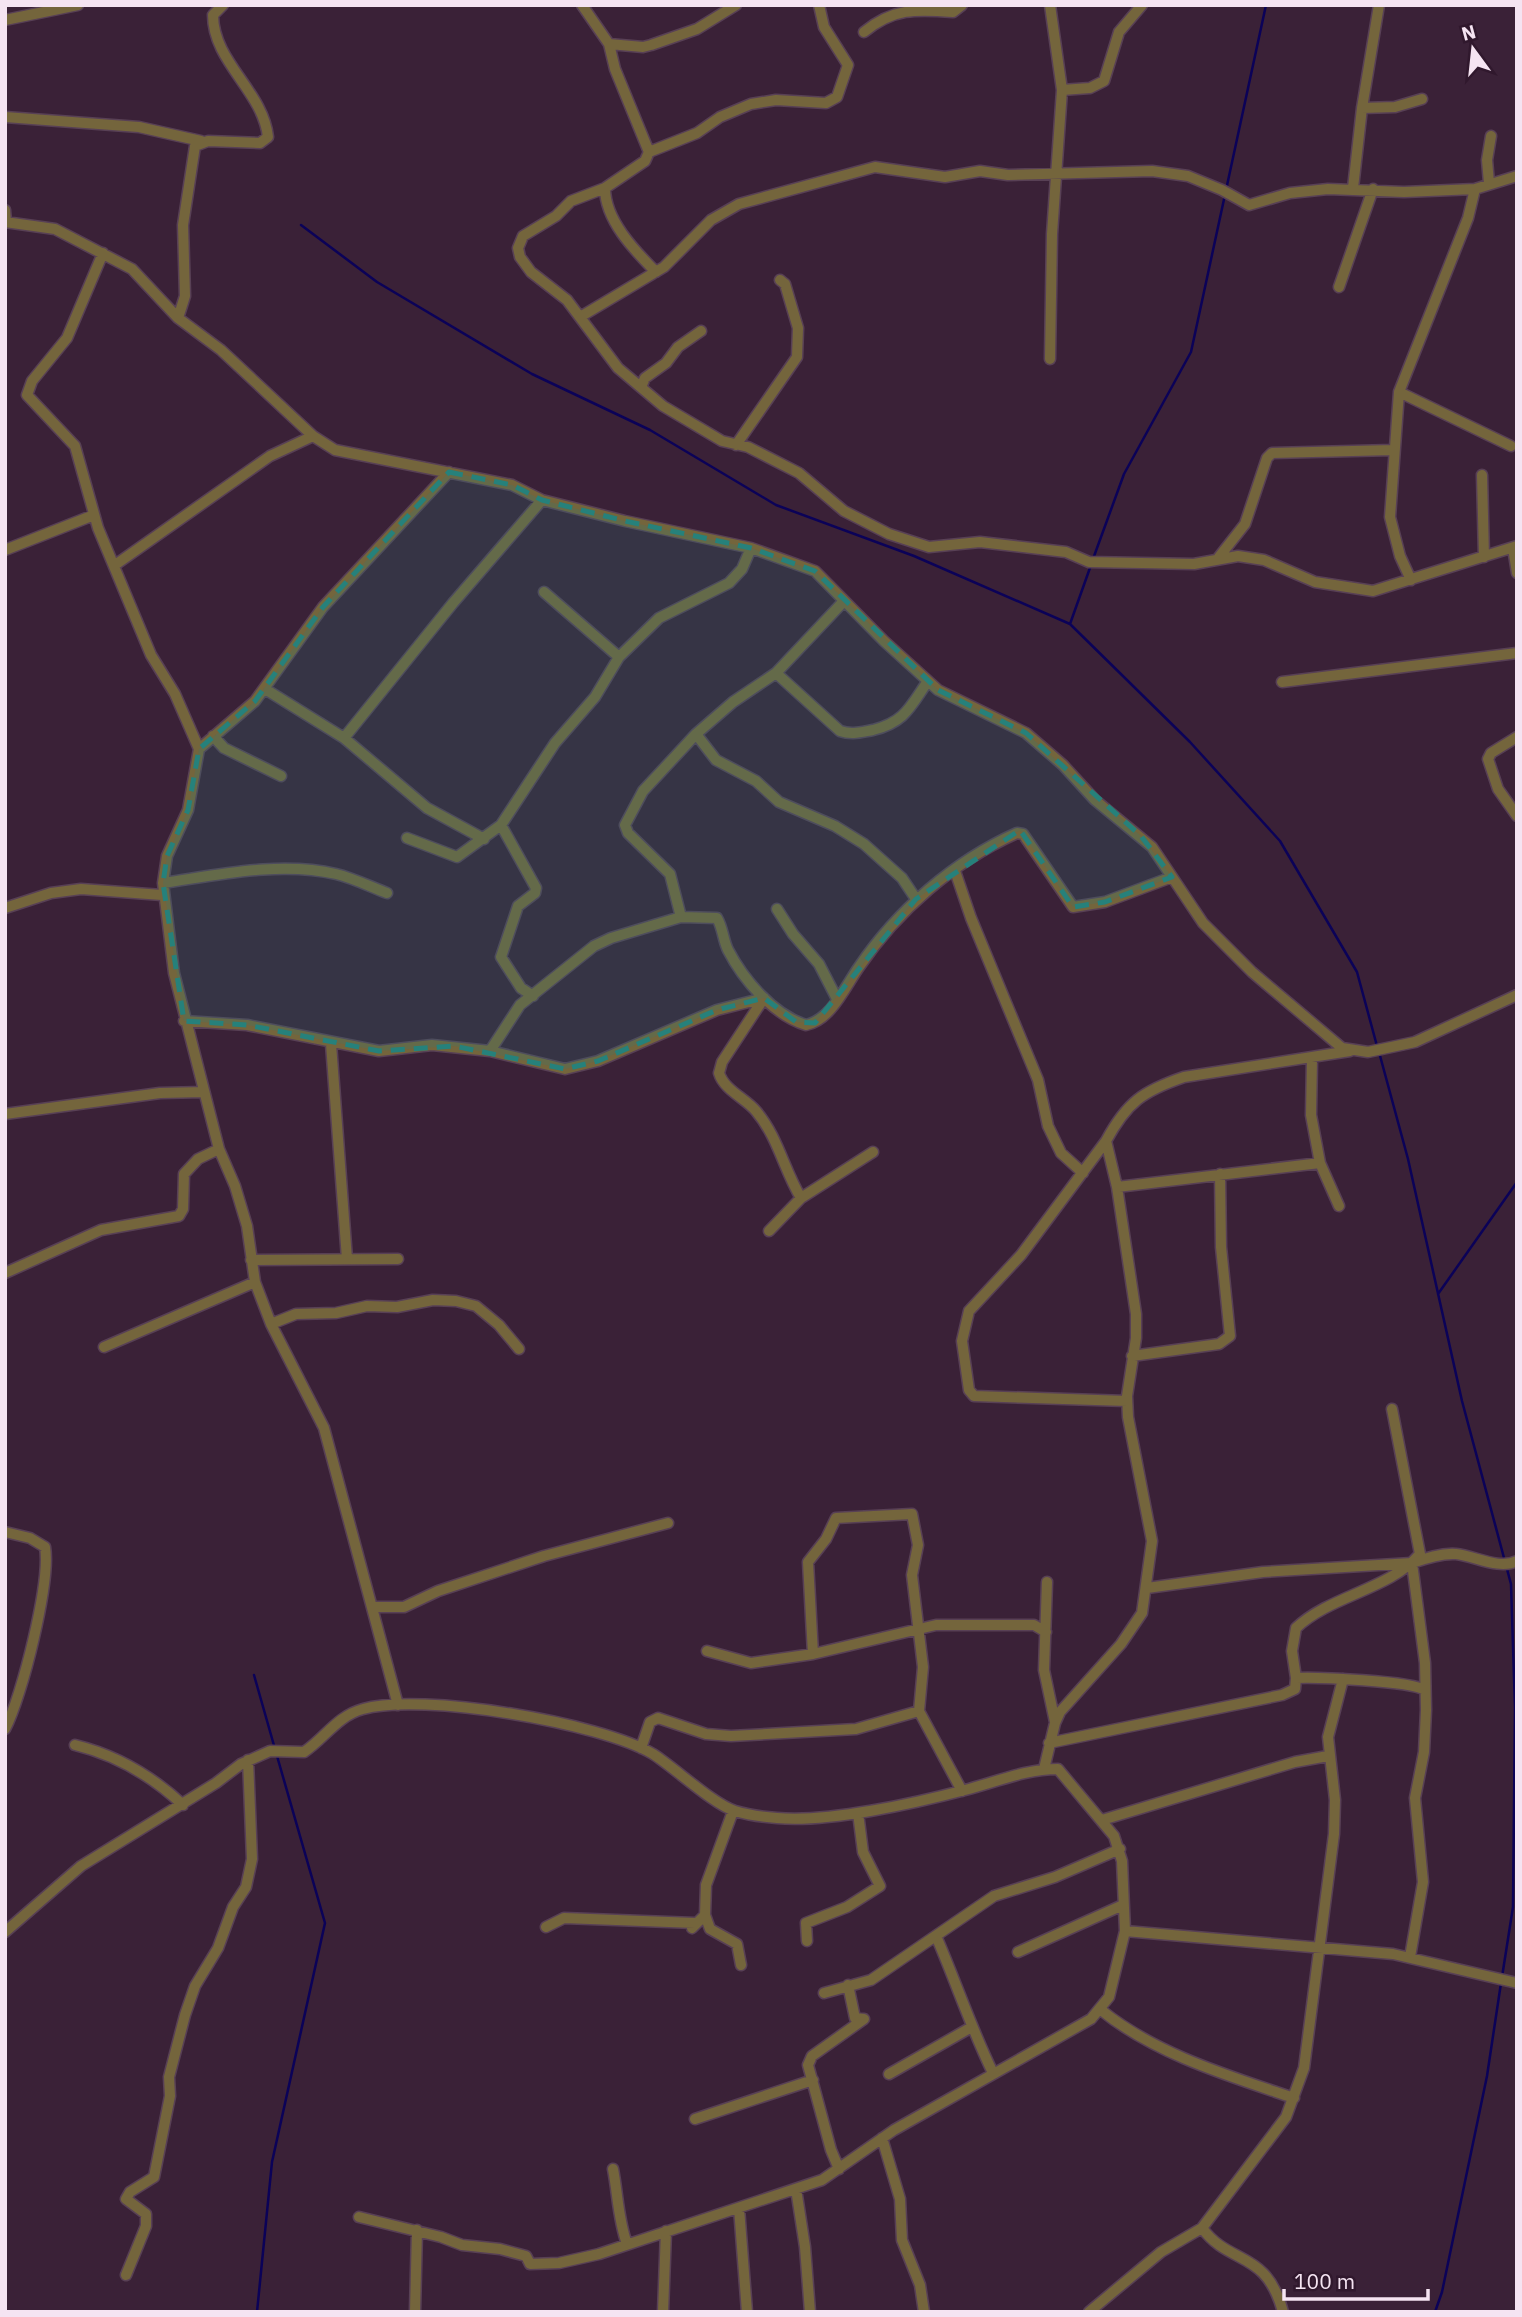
<svg xmlns="http://www.w3.org/2000/svg" width="1522" height="2317" viewBox="0 0 1522 2317" font-family="'IBM Plex Sans',sans-serif">
<rect width="100%" height="100%" fill="#3a2137"/>
<g fill="none" stroke-linecap="round" stroke-linejoin="round">
<path stroke="#0b0258" stroke-width="2.5" d="M301,225l76,57 155,92 118,56 126,75 138,51 156,68 120,118 90,99 77,131 20,74
M1093,559l31,-85 67,-122 75,-347
M1070,624l21,-59
M1379,1052l29,107 54,242 49,183 4,124 -2,199 -11,70
M1438,1294l79,-112
M254,1675l21,74
M257,2312l15,-150 53,-239 -48,-167
M1435,2312l7,-20 45,-216 14,-93"/>
<defs>
<path id="street" d="M582,5l27,39 34,3 8,-2 46,-16 39,-24
M1050,5l12,85 28,-2 14,-7 15,-49 23,-27
M5,20l73,-15
M864,32c29,-24 52,-23 89,-20l9,-7
M609,44l6,25 34,83 48,-19 23,-16 31,-13 25,-4 50,3 11,-6 11,-32 -24,-38 -5,-22
M1362,108l33,-1 27,-8
M5,117l134,10 62,14
M649,152l-4,9 -40,27 -34,13 -15,15 -33,20 -5,12 2,9 11,15 36,28 51,68 45,38 59,35 26,6 51,26 45,38 45,23 40,13 51,-5 86,10 23,10 105,2 44,-8 26,4 51,22 58,9 144,-45
M1489,183l-2,-23 4,-24
M605,188c0,32 29,62 51,84
M1353,188l9,-80 17,-103
M5,210l1,12
M5,222l50,7 77,40 46,49 43,32 92,86 22,14 177,35 30,15 83,21 126,27 64,23 69,70 54,49 88,43 37,32 32,35 57,47 51,76 49,49 90,76 26,4 47,-10 102,-47
M103,253l-36,85 -35,43 -5,14 48,51 23,82 53,127 24,39 24,55 -11,61 -21,46 -4,27 11,90 45,176 16,37 12,40 8,56 16,42 53,104 74,277
M1339,287l34,-98
M580,317l84,-50 47,-47 28,-16 136,-37 70,10 35,-6 28,4 144,-4 36,5 34,14 27,15 41,-12 38,-4 76,3 71,-3 42,-13
M178,318l7,-22 -2,-71 12,-79 13,-5 52,2 8,-6c-5,-46 -55,-75 -55,-122l10,-10
M1050,359l2,-125 10,-144
M641,387l4,-9 21,-15 12,-16 23,-16
M1399,392l112,54
M736,445l61,-88 1,-29 -13,-44 -5,-4
M1482,475l2,82
M1513,548l4,25
M5,550l89,-35
M1219,557l26,-33 22,-66 5,-5 121,-3
M115,565l155,-109 43,-20
M1411,580l-11,-24 -10,-39 9,-125 69,-174 7,-29
M544,592l75,65
M776,673l64,58c12,4 21,1 33,-1 32,-8 37,-23 55,-49
M1282,682l235,-29
M265,689l79,49 83,70 57,31
M696,734l20,26 40,21 23,21 56,24 29,18 38,34 14,21
M213,736l11,12 57,28
M1517,737l-26,16 -3,6 10,30 19,27
M344,738l109,-135 89,-103
M199,749l56,-48 68,-94 126,-135
M501,825l35,63 -1,5 -17,13 -17,51 20,31 12,8
M407,838l50,19 44,-32 54,-82 40,-46 24,-40 40,-39 70,-35 13,-14 9,-21
M955,871l16,47 67,162 10,46 13,27 22,20
M163,883c55,-8 117,-22 173,-9 17,4 35,13 51,19
M5,908l46,-15 30,-4 81,6
M777,909l16,25 26,30 18,35
M681,917l-11,-43 -42,-41 -3,-8 18,-34 53,-57 37,-32 43,-29 68,-72
M764,998l-42,64 -3,11c5,17 26,25 37,38 22,26 28,59 45,87
M184,1021l63,4 132,26 53,-6 58,6 75,18 33,-8 119,-51 47,-12
M331,1044l16,215
M490,1051l30,-46 74,-59 17,-8 70,-21 36,1c6,10 6,22 11,32 15,29 45,65 78,75 25,-5 39,-38 53,-58 38,-56 95,-106 158,-134l6,1 50,73 32,-5 67,-25
M5,1114l155,-21 44,-1
M1106,1141l-85,114 -52,56 -7,30 7,49 5,6 153,5
M1320,1163l19,43
M1117,1187l203,-24 -9,-48 1,-56
M769,1231l32,-33 72,-46
M251,1260l147,-1
M5,1273l96,-43 78,-14 4,-7 1,-35 14,-15 21,-10
M271,1324l25,-10 40,-1 31,-7 30,1 36,-7 23,1 20,5 23,19 20,24
M104,1347l151,-65
M1132,1356l87,-12 11,-8 -9,-89 -1,-73
M5,1532l25,6 15,9c6,34 -23,150 -40,182
M1047,1582l-3,88 11,52
M1147,1588l116,-16 149,-9c14,-5 29,-10 44,-9 19,2 43,16 61,7
M373,1607h31l34,-16 106,-35 124,-33
M707,1651l44,12 62,-9 123,-29h98l12,7
M813,1654l-5,-92 18,-23 10,-21 76,-4 6,31 -6,30 11,92 -4,44 43,80
M1296,1678l-4,-27 4,-23c35,-33 93,-38 124,-74l-28,-145
M1049,1743l233,-48 13,-6 1,-11c20,-1 115,3 129,12
M75,1745c41,10 77,31 108,60
M641,1748l9,-26 8,-4 48,16 25,2 125,-7 63,-18
M1044,1769l11,-46 5,-11 61,-68 21,-31 10,-72 -24,-124 -1,-21 9,-58v-24l-19,-127 -11,-46c21,-39 37,-50 78,-64l166,-26
M1102,1820l193,-58 33,-6
M705,1915l5,14 27,15 4,21
M546,1927l18,-9 131,5 -3,5 13,-13 1,-30 27,-74
M5,1932l76,-66 135,-83 25,-19 29,-13 34,1c21,-14 33,-36 59,-43 58,-17 238,14 290,45 22,14 60,50 82,57 13,4 29,6 42,7 50,5 139,-15 188,-28 31,-8 61,-21 93,-21l56,67 8,25 3,70 268,23 124,29
M936,1936c20,46 35,92 57,137
M807,1941l-1,-18 41,-16 33,-21 -17,-34 -5,-39
M1018,1952l105,-47
M1410,1957l13,-75 -8,-84 9,-46 2,-42 -1,-47 -13,-100
M824,1993l47,-13 123,-84 61,-19 65,-28
M1101,2010c54,44 128,66 193,88
M889,2074l81,-46
M695,2119l118,-39
M882,2138l18,61 2,41 18,45 4,27
M613,2169c5,26 5,50 14,75
M839,2169l-8,-19 -23,-85 4,-9 52,-37 -9,-1 -7,-33
M796,2189l9,58 5,65
M739,2208l8,104
M359,2217l82,20 21,8 38,4 26,7 4,8 29,-1 40,-9 223,-74 72,-50 197,-111 18,-22 16,-66
M1202,2228c28,38 64,21 81,84
M126,2275l20,-49v-12l-20,-15 4,-7 24,-15 16,-81 -1,-19 16,-62 10,-29 23,-38 15,-41 13,-20 6,-28 -4,-99
M415,2312l2,-82
M663,2312l3,-81
M1089,2312l72,-60 41,-24 84,-111 18,-49 30,-234 1,-34 -7,-63 15,-58"/>
</defs>
<use href="#street" stroke="#584055" stroke-width="13"/>
<use href="#street" stroke="#74653c" stroke-width="10"/>
</g>
<path fill="#26817b" fill-opacity="0.2" stroke="#26817b" stroke-width="5" stroke-dasharray="14 9" stroke-linejoin="round" d="M449,472l63,13 30,15 83,21 126,27 64,23 123,119 88,43 115,103 31,41 -67,25 -32,5 -53,-77 -104,69 -101,124 -19,-1 -32,-24 -47,12 -119,51 -33,8 -111,-23 -75,5 -132,-26 -63,-4 -21,-138 4,-27 21,-46 11,-61 56,-48 68,-94z"/>
<rect width="1522" height="2317" fill="none" stroke="#f5e4f2" stroke-width="14"/>
<g transform="translate(1473 49) rotate(345)" stroke="#30182d" stroke-width="5" paint-order="stroke">
<path d="M0-5L12 26L0 18L-12 26Z" fill="#f5e4f2"/>
<text y="-10" font-size="19" font-weight="bold" text-anchor="middle" fill="#f5e4f2">N</text>
</g>
<path d="M1284 2289v10h144v-10" fill="none" stroke="#f5e4f2" stroke-width="3.5"/>
<text x="1294" y="2289" font-size="21" fill="#f5e4f2" stroke="#30182d" stroke-width="5" paint-order="stroke">100 m</text>
</svg>
